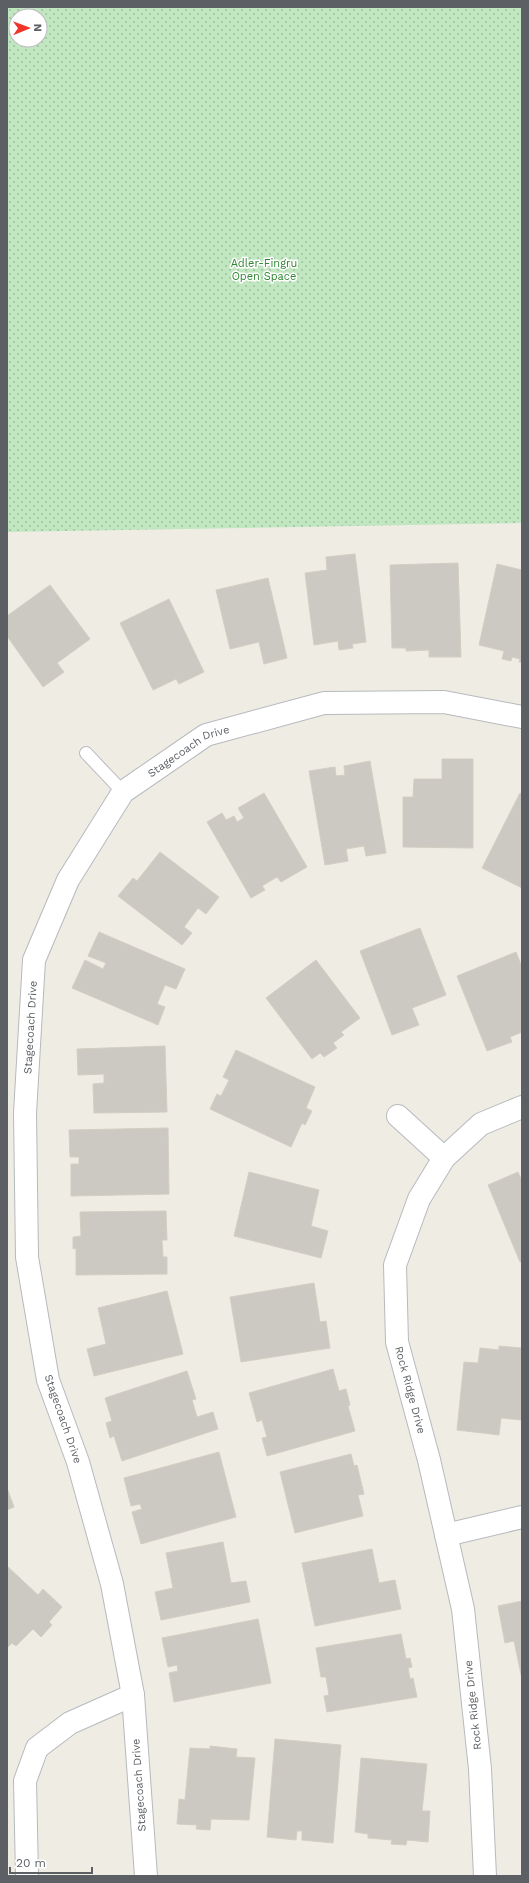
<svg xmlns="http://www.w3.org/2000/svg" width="529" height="1883" viewBox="0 0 529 1883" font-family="'Work Sans',sans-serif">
<defs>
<pattern id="green-dots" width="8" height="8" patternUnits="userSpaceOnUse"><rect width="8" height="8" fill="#c0e7bf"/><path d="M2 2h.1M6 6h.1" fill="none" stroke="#9fbf9f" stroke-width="1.8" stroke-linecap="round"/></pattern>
</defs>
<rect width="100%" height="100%" fill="#efece4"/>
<path fill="url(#green-dots)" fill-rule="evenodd" d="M7,7h515v516l-515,9zM16,16h24v24h-24z"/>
<path fill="#ccc9c3" stroke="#d4cec2" d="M355,554l11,88 -14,2 1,4 -14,2 -1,-9 -24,4 -9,-72 22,-3 -1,-13z
M458,563l3,94h-32v-7l-23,1v-3h-14l-2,-83z
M497,564l25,6v92h-3l1,-3 -8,-2 -1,4 -9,-2 2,-8 -25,-6z
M268,578l19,80 -23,6 -5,-22 -29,7 -14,-59z
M50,585l40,54 -33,24 7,9 -21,15 -36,-51v-20z
M169,599l35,73 -25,12 -3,-5 -23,11 -33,-67z
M442,759h31v89l-70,-1v-50h10l1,-18h28z
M370,761l16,92 -20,3 -2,-10 -18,3 2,12 -23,4 -16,-94 26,-4 1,9 9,-1 -1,-9z
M264,793l43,74 -26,15 -4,-5 -15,9 3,4 -14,8 -44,-76 15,-9 4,7 8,-4 3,6 7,-4 -6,-10z
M520,793l2,1v94l-40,-20z
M160,852l59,45 -13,17 -8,-6 -14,19 8,6 -10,12 -64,-49 15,-18 4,3z
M420,928l26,67 -34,13 7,17 -27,10 -32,-84z
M99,932l86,37 -9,20 -11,-4 -8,19 8,3 -7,18 -86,-37 13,-28 18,9 3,-6 -18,-7z
M516,952l6,15v65l-12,5 2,5 -25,9 -30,-75z
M316,960l44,58 -19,14 3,3 -11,8 4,5 -13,9 -4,-4 -8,6 -46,-61z
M165,1046l2,66 -73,1 -1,-29 11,-1v-9l-26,1 -1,-26z
M236,1050l79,37 -9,21 6,3 -7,14 -3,-2 -11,24 -81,-38 7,-15 4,2 8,-16 -6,-3z
M168,1128l1,66 -98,2v-32h8v-7h-9l-1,-27z
M249,1172l70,18 -8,36 17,5 -7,27 -87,-22z
M518,1172l4,9v80l-2,1 -32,-77z
M166,1211l1,29h-5l1,17h4v17l-91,1v-27l-3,1v-12l8,-1 -1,-24z
M314,1283l6,39 6,-1 4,27 -89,14 -11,-65z
M167,1291l16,63 -89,22 -7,-27 19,-5 -8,-36z
M499,1346l23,2 -1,72 -20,-2 -2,17 -42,-5 7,-68 14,1 2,-15 19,2z
M333,1369l6,22 7,-2 4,16 -2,1 7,25 -88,25 -5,-18 5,-1 -5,-17 -5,2 -8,-29z
M187,1371l9,28 -4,1 5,17 16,-5 5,17 -96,32 -8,-25 -4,2 -4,-15 6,-2 -7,-23z
M219,1452l17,65 -95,27 -9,-32 10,-3 -2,-5 -9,2 -7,-28z
M351,1454l3,12 3,-1 7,29 -6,1 5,21 -68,17 -15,-61z
M7,1488l7,19 -7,3z
M223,1542l8,41 15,-2 4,21 -89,18 -6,-28 18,-4 -7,-35z
M372,1549l7,34 16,-3 6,29 -86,17 -13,-63z
M7,1566l31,29 5,-6 19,18 -13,15 3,3 -11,12 -8,-8 -17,17 -4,-3 -5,5z
M522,1601v78l-8,-38 -9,2 -7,-37z
M258,1619l13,64 -97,19 -5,-29 9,-2 -1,-6 -9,2 -6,-29z
M401,1634l5,25 4,-1 2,9 -4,1 2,11 3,-1 4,19 -90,15 -3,-16 5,-1 -3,-18h-5l-5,-29z
M275,1739l66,6 -8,98 -31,-3v-9h-5l-1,9 -29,-3z
M210,1746l27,3 -1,8 19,1 -6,62 -38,-1 -1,11 -14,-1 1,-4 -20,-1 2,-25 6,1 5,-52 20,1z
M361,1758l66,6 -5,47h8l-2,31 -21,-2 -1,5 -15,-1 1,-4 -24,-2v-4l-13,-2z"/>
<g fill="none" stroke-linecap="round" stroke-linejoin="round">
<defs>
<path id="lane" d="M86,753l37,39"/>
<g id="street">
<path d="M398,1116l46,42"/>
<path d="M446,1535l76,-18"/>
<path d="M27,1876l-2,-95 12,-33 33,-25 63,-28"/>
<path id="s1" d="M146,1876l-13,-181 -21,-111 -34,-122 -30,-82 -21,-123 -2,-144 9,-153 34,-80 55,-88 83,-57 118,-32 120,-1 78,15"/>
<path d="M485,1876l-5,-107 -17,-160 -34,-149 -32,-118 -2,-77 24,-66 25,-41 37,-34 41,-17"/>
</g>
</defs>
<use href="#lane" stroke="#b6babe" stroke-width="14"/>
<use href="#street" stroke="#b6babe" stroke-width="24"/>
<use href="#lane" stroke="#fff" stroke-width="12"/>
<use href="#street" stroke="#fff" stroke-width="22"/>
</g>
<g text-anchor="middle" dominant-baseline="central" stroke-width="3" stroke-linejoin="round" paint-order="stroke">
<g font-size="11" fill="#318634" stroke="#fff">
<text x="264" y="263">Adler-Fingru<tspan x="264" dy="13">Open Space</tspan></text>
</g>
<g font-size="11" fill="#5c6065" stroke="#fff">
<text stroke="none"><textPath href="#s1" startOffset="1199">Stagecoach Drive</textPath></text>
<text stroke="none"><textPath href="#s1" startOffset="863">Stagecoach Drive</textPath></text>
<text transform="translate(410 1390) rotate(75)">Rock Ridge Drive</text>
<text transform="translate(63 1419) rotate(71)">Stagecoach Drive</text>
<text transform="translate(473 1705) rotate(-96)">Rock Ridge Drive</text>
<text transform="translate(139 1785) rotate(-94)">Stagecoach Drive</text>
</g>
</g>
<rect width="529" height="1883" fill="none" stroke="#5c6065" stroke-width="16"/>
<g transform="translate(28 28) rotate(89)"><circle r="19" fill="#ffffff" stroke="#bebfc1"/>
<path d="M0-3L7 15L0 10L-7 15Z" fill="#f03428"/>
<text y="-6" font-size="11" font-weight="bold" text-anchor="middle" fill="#5c6065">N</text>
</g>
<path d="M10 1867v6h82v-6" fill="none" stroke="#5c6065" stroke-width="2"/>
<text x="16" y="1867" font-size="12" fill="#5c6065" stroke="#ffffff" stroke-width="3" paint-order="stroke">20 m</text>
</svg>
